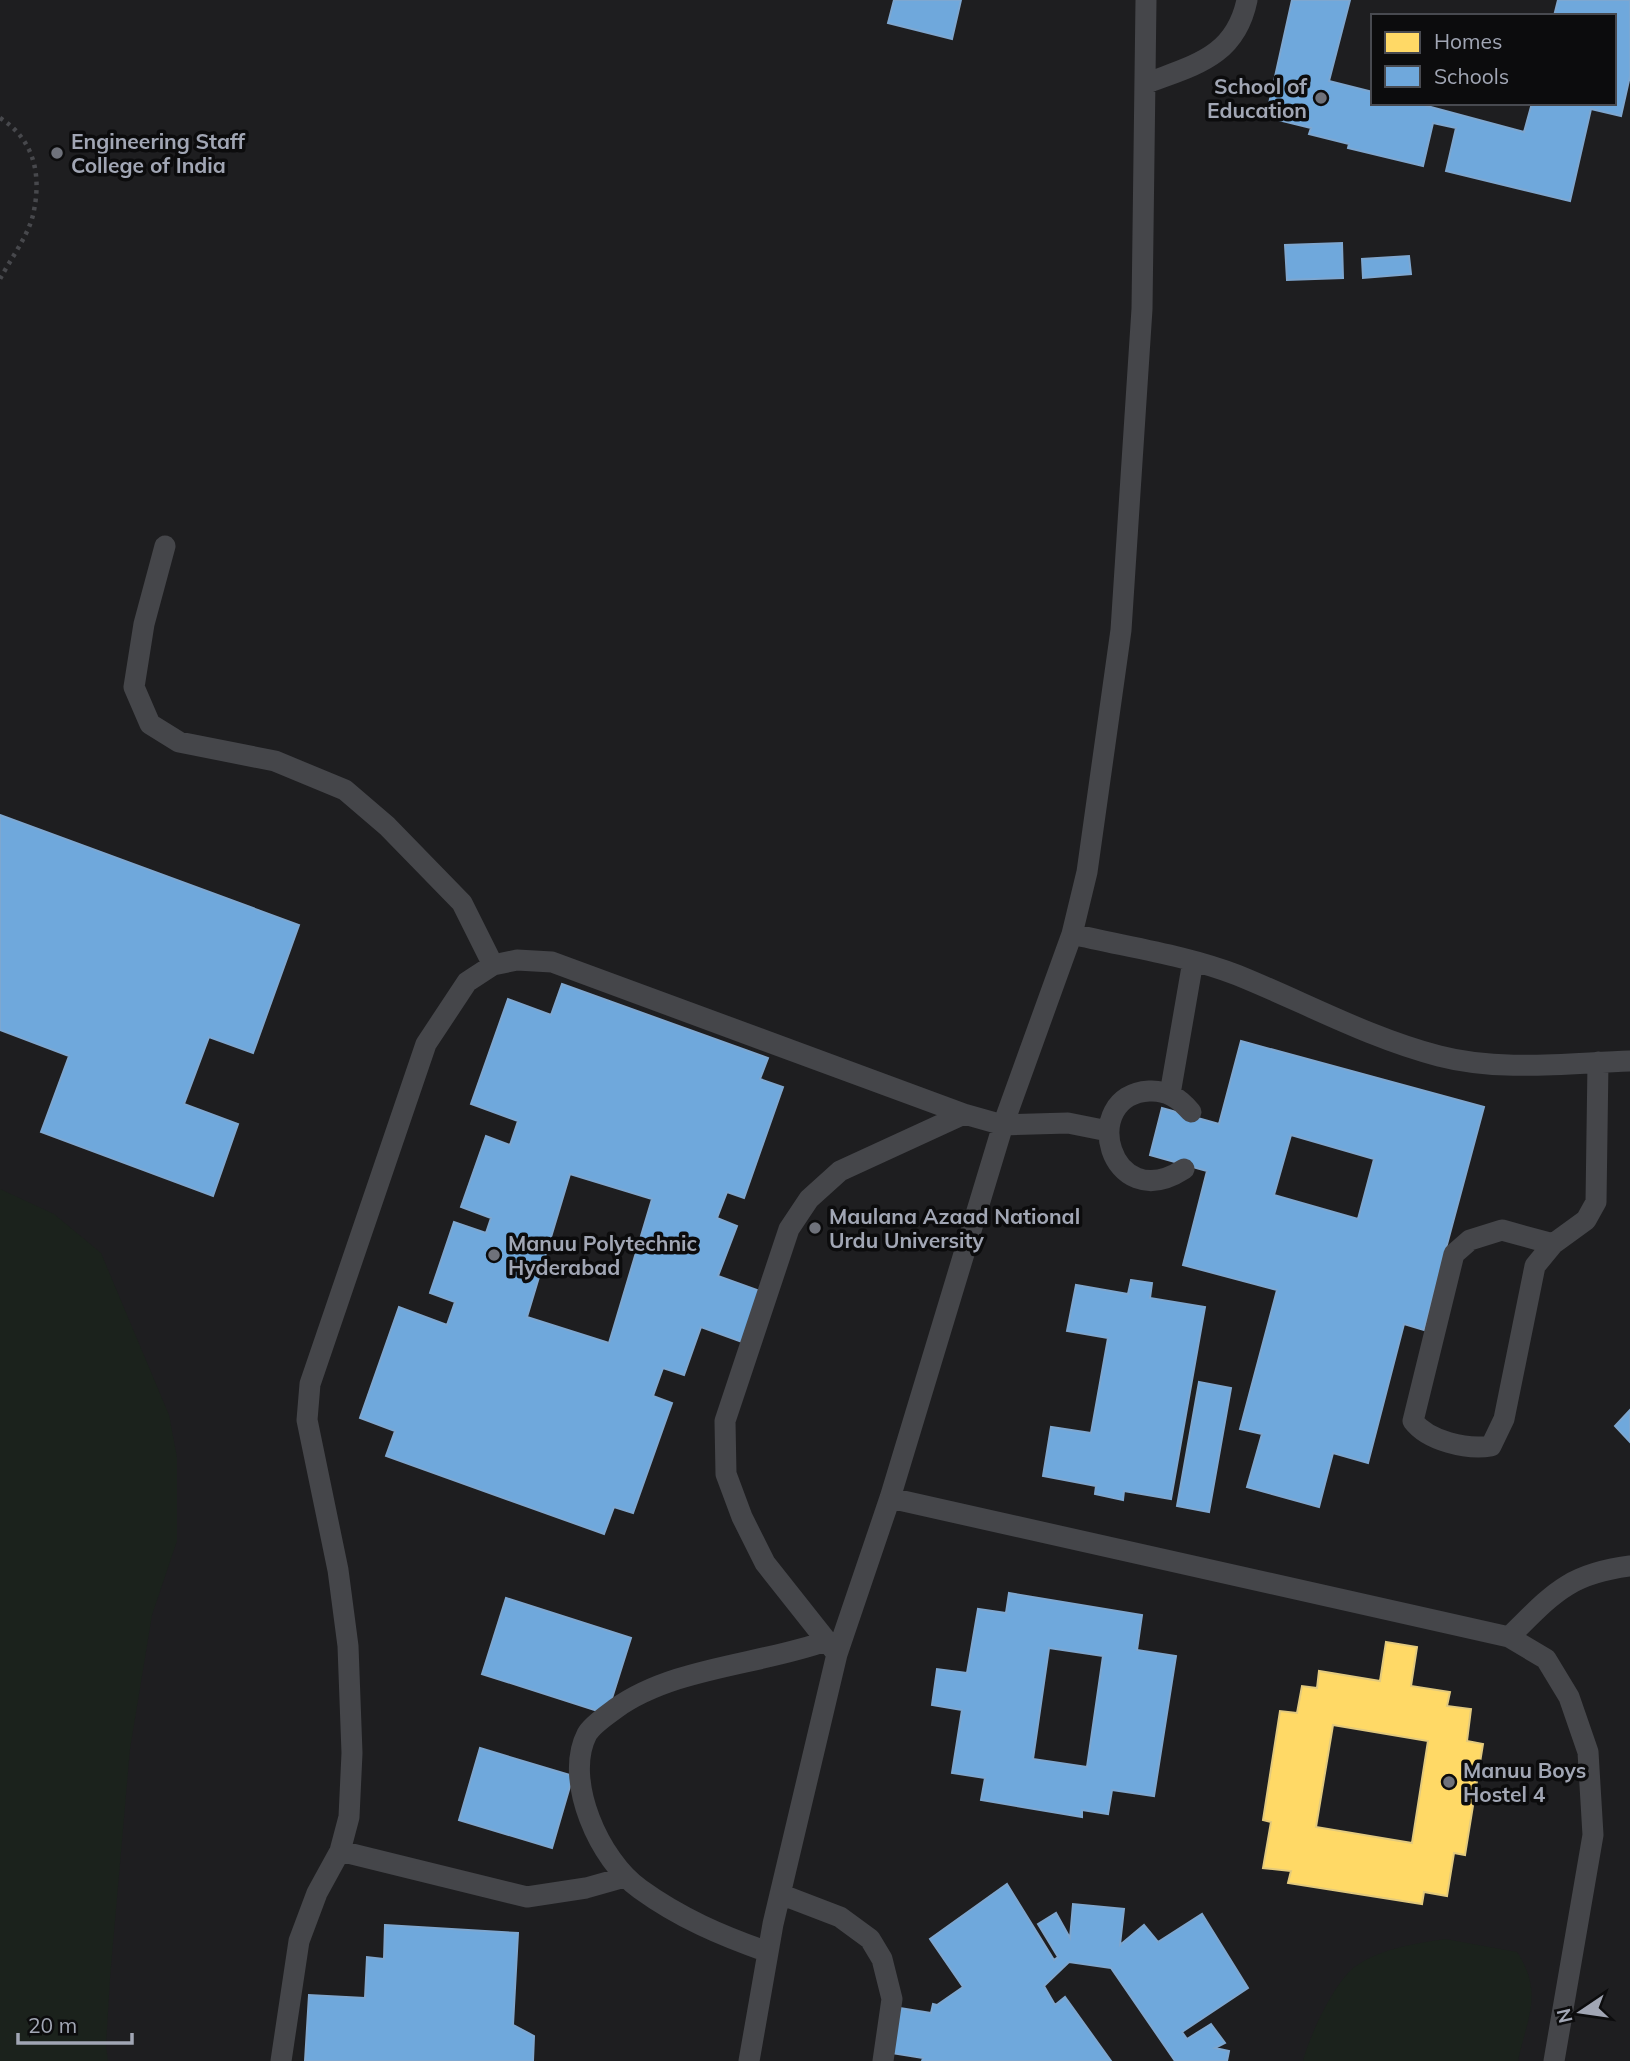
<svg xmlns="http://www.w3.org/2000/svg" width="1630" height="2061" viewBox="0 0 1630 2061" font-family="Mulish,sans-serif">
<rect width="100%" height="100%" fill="#111112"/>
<path fill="#1e1e20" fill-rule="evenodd" d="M0,0h1630v2061h-1630zM1373,16h241v87h-241z"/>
<path fill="#1b221c" d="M0,1189l54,25 47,39 68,162 8,42v84l-25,74 -22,134 -20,229 -4,68 2,15h-108z
M1445,1939l72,13c27,41 10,66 1,109h-215c6,-24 32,-81 53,-95 26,-18 58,-22 89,-27z"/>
<path fill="#ffd966" stroke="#e3ca7d" stroke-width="2" fill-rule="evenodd" d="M1386,1642l31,5 -6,39 39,6 -3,14 24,3 -4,32 16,3 -18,111 -11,-2 -7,43 -23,-4 -2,12 -134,-21 3,-12 -28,-3 8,-46 -8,-2 17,-109 17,2 5,-27 15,2 2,-17 61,10zM1333,1725l95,16 -16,102 -96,-16z"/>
<path fill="#6fa8dc" stroke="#7ea7d0" stroke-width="2" fill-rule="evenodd" d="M894,0h67l-9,39 -64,-16z
M1292,0h58l-21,81 44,11v11h43l108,29 8,-29h82v-87h-60l4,-16h72v76l-9,40 -30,-7 -21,92 -124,-30 10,-43 -23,-5 -10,43 -75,-18 1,-4 -40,-10 2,-6 -45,-11z
M1342,243l1,35 -56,2 -2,-35z
M1409,256l2,18 -48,4 -1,-19z
M0,815l299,110 -46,128 -44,-16 -25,67 54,20 -25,72 -172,-64 28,-76 -69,-26z
M562,984l206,74 -8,21 23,8 -39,111 -17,-6 -10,26 20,8 -19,50 42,15 -18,51 -41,-15 -17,48 -21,-7 -10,28 19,7 -39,110 -19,-6 -10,27 -218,-78 9,-25 -35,-13 39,-111 48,18 8,-23 -25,-9 24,-71 32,11 5,-15 -30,-11 25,-71 24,9 8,-24 -47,-17 37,-105 43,16zM570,1174l82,25 -43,144 -82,-26z
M1241,1041l243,66 -60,223 -20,-6 -36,139 -35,-10 -14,54 -72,-20 15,-53 -22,-5 37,-139 -94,-25 24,-94 -57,-16 12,-47 57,16zM1291,1135l83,24 -16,60 -84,-24z
M1131,1280l21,3 -2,15 55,9 -34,192 -47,-8 -1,9 -28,-6 1,-8 -53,-10 8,-49 40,6 17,-95 -41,-7 9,-46 52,9z
M1199,1382l32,6 -22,124 -32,-6z
M1630,1410v32l-15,-16z
M1009,1593l133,22 -5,35 39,6 -22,140 -42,-6 -4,24 -26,-4v7l-101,-17 4,-22 -33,-5 10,-63 -30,-5 5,-36 30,4 11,-64 28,4zM1049,1648l54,8 -16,111 -54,-8z
M506,1598l125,40 -24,76 -125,-40z
M480,1748l93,28 -21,72 -93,-28z
M1007,1884l47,76 4,-3 -20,-33 18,-11 14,25 3,-34 51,5 -4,36 24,-20 14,17 44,-28 46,74 -66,44 5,7 24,-15 14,19 -10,5 14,3 -2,10h-52l-64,-93 -42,-6 -25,24 11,19 10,-8 46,64h-189l1,-3 -38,-6 8,-45 38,6 2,-9 4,1 26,-18 -33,-48z
M385,1925l133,8 -5,92 21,11 -1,25h-228l4,-66 56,3 2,-41 17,2z"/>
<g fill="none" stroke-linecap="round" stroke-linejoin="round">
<path stroke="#47484c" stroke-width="4.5" stroke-dasharray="3.5 5" stroke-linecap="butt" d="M0,118c35,22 42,58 33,97 -5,21 -23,45 -33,64"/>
<path stroke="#45464a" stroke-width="21" d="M1145,84c48,-19 90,-26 102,-84
M165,546l-21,78 -10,63 16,37 29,18 96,19 70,29 42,36 75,77 31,62
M1072,934c55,13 113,21 165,41 67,27 132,63 202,81 61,16 129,7 191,5
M1170,1094l23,-133
M1184,1169c-75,49 -106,-74 -35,-78 18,-1 30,7 42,21
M1553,1244l-51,-14 -32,10 -16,14 -41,167c15,20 54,29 78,25l13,-27 31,-153 18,-22 33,-24 10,-18 2,-140
M890,1498l619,139 37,22 23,38 19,55 5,83 -39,226
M1509,1637c43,-42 58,-63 121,-71
M837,1654l-72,-91 -23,-46 -16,-43 -1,-53 64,-192 20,-30 31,-28 124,-57 39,11 65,-2 40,8
M340,1851l187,46 59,-9 39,-11
M780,1894l60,23 30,22 12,20 10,40 -9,62
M768,1952c-46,-16 -88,-34 -128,-63 -40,-28 -77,-109 -53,-155 5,-9 20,-19 28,-25 58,-42 145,-44 211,-68
M281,2061l18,-120 18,-48 23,-42 9,-34 3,-64 -4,-107 -10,-76 -31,-150 3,-36 116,-340 41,-62 26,-17 24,-5 35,2 412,152
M749,2061l24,-137 64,-270 53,-156 113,-373 69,-191 15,-62 34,-242 21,-321 4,-309"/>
</g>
<g fill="#6f727b" stroke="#0c0c0d" stroke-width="2.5">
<circle cx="1321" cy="98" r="7"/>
<circle cx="57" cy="153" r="7"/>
<circle cx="815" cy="1228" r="7"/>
<circle cx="494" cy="1255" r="7"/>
<circle cx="1449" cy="1782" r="7"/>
</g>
<g text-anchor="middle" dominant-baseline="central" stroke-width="7" stroke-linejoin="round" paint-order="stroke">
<g font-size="21" font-weight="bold" fill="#a1a6b4" stroke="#0c0c0d" text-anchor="start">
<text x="1307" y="86" text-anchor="end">School of<tspan x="1307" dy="24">Education</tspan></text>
<text x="71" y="141">Engineering Staff<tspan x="71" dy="24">College of India</tspan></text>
<text x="829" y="1216">Maulana Azaad National<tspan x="829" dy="24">Urdu University</tspan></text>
<text x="508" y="1243">Manuu Polytechnic<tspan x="508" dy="24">Hyderabad</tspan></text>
<text x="1463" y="1770">Manuu Boys<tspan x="1463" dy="24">Hostel 4</tspan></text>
</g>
</g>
<rect x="1371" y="14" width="245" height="91" fill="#0c0c0d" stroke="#484a50" stroke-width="2"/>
<rect x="1385" y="32" width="35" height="21" fill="#ffd966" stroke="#484a50" stroke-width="2"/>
<text x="1434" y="49" font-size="21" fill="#a1a6b4">Homes</text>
<rect x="1385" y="66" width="35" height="21" fill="#6fa8dc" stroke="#484a50" stroke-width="2"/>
<text x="1434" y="84" font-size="21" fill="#a1a6b4">Schools</text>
<g transform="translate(1581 2012) rotate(257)" stroke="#0c0c0d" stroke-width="5" paint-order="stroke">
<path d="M0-5L12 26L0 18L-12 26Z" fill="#a1a6b4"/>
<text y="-10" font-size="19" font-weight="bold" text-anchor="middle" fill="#a1a6b4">N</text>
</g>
<path d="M18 2033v10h114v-10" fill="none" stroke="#a1a6b4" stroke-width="3.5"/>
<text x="28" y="2033" font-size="21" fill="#a1a6b4" stroke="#0c0c0d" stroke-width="5" paint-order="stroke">20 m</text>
</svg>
